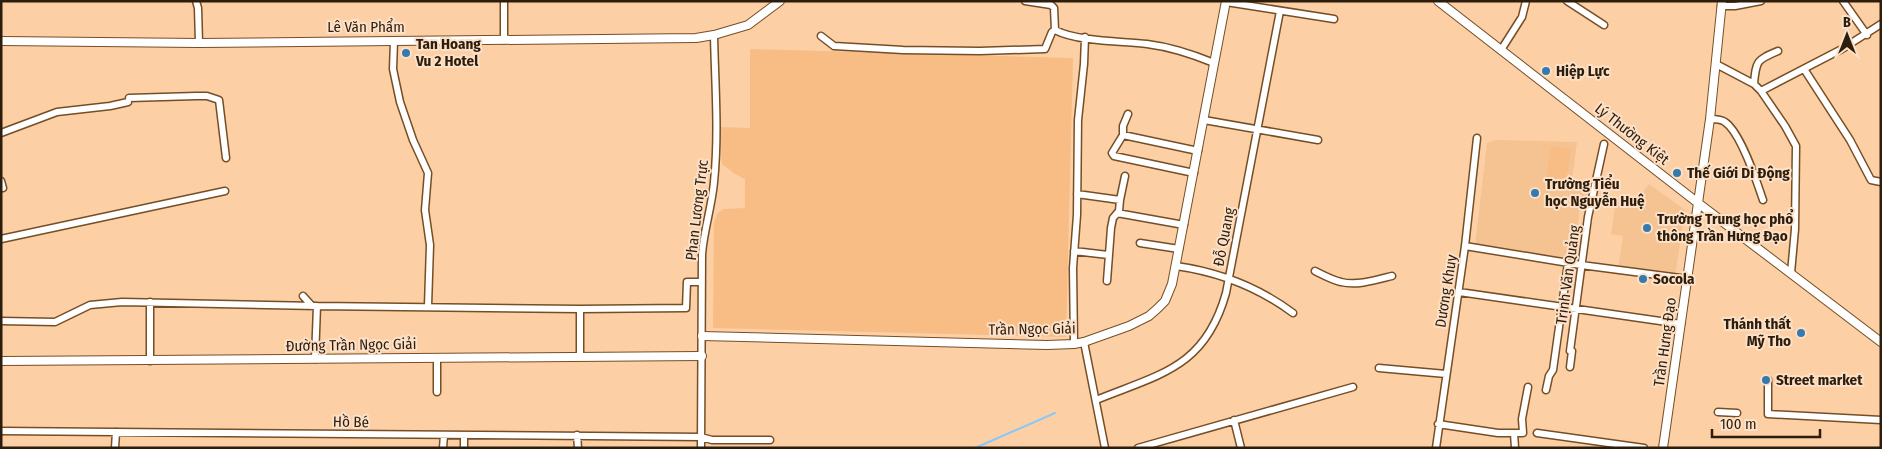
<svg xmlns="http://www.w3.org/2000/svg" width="1882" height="449" viewBox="0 0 1882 449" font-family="'Fira Sans Condensed',sans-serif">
<rect width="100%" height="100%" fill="#fdcfa4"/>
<path fill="#f5c291" d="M1496,140l81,2 -5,38 19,4 -4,18 -7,1 -3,33 3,5 -4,21 -101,-16 12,-103z
M1649,184l36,26 -10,67 -57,-8 5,-33 -12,-2 5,-33 20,1z"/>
<path fill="#f7bd84" d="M750,49l323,9 -7,279 -353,-9 1,-105 3,-9 6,-5 22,-1v-29l-10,-5 -13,-10 -3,-37 31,1z
M1551,146l20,3 -6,39 -20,-3z"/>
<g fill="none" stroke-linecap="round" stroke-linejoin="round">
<path stroke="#8ac8fc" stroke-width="2" d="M975,448l80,-35"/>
<defs>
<path id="minor" d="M196,1l2,7 1,35
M1567,1l37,24
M1843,1l24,34
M1226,2l108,17
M1721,6h14l26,-5
M1055,30c23,12 67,11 92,14 24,3 45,10 67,19
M821,36l13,10 69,4 77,1 65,-2 7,-17 3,-2 -1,-22 -3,-3 -26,-4
M504,40v-39
M394,41l-1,28 7,33 13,38 15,33 -3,37 5,35 -2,61
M1501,50l21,-33 4,-16
M1716,64l38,20 7,7 81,-42 39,-25
M1804,69l46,71 21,40 10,2
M1754,84c2,-24 3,-24 24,-33
M1761,91l24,35 11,20 -1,83 -4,44
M129,98l67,-2h11l12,4 7,58
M1710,119c5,0 11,0 15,3 16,11 32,60 38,78
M1204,120l114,20
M1,133l56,-21 53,-6 18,-4
M1123,135v-9l5,-12
M1194,173l-80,-17 -2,-3 11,-18 75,16
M1,181l2,7
M1077,194l43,6 5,-24
M1117,213l67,12
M1,239l224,-48
M1140,243l39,6
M1465,246l116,19 107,14
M1074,251l34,4
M1176,266c43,6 82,21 117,47
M1315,271c8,4 17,9 26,11 16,4 35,-2 51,-6
M1107,281l4,-53 2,-10 6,-7 1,-11
M1459,292l222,32
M303,296l9,10
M150,302v59
M580,309v47
M1,321l54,1 35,-17 32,-3 195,4 263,3 106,-1 1,-26h15
M1084,342l21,106
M1074,344l-1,-76 4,-53 1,-95 6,-56 1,-27
M1570,351l18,-134 16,-73
M437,358v34
M315,359l2,-53
M1570,367l2,-16
M1379,368l67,6
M1768,380v34l113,6
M1546,390l3,-14 4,-6 15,-107
M1096,400c64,-26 109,-32 130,-107l54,-282
M1718,412l19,1
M1234,420l7,28
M1438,424l60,9h25l-1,-14 6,-32
M1,431l700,6 11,3h58
M1514,433l1,15
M1537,433l107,15
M577,435l1,13
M115,448l1,-16
M443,448l1,-13
M464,448v-13
M701,448l1,-194c2,-25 10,-48 12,-72 5,-49 1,-98 0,-147
M1138,448l215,-61
M1436,448l29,-202 12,-108"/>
<path id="tertiary" d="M1438,1l260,202 183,139
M1,41l198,2 497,-5 18,-3 34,-10 32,-24
M702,336l345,9 27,-1 10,-2 45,-16 20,-10 8,-7 8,-8 7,-17 54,-283
M1,361l701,-5
M1663,448l47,-329 12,-118"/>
</defs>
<use href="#minor" stroke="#754e26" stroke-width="9"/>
<use href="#tertiary" stroke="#754e26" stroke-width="10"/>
<use href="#minor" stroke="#fff" stroke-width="6"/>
<use href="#tertiary" stroke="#fff" stroke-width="8"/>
</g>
<g fill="#357aaf" stroke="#fce0c7" stroke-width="2">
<circle cx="406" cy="53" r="5"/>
<circle cx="1546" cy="71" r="5"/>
<circle cx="1677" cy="173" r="5"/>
<circle cx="1535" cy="193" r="5"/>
<circle cx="1647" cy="228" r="5"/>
<circle cx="1643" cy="279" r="5"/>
<circle cx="1801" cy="333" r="5"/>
<circle cx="1766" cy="380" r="5"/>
</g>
<g text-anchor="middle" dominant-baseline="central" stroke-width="4" stroke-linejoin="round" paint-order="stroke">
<g font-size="15" fill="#2d1d0c" stroke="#fce0c7">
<text x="366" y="27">Lê Văn Phẩm</text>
<text transform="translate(1632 134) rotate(38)">Lý Thường Kiệt</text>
<text transform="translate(697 210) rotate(-83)">Phan Lương Trực</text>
<text transform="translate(1224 237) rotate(-79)">Đỗ Quang</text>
<text transform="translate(1568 275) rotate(-82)">Trịnh Văn Quảng</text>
<text transform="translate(1446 291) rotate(-81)">Dương Khuy</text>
<text transform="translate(1032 329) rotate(-1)">Trần Ngọc Giải</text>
<text transform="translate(1665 342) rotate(-82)">Trần Hưng Đạo</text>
<text transform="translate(351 345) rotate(-1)">Đường Trần Ngọc Giải</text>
<text transform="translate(351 422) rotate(1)">Hồ Bé</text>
</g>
<g font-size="15" font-weight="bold" fill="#2d1d0c" stroke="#fce0c7" text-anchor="start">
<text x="416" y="44">Tan Hoang<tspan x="416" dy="17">Vu 2 Hotel</tspan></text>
<text x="1556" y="71">Hiệp Lực</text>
<text x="1687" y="173">Thế Giới Di Động</text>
<text x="1545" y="184">Trường Tiểu<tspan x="1545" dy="17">học Nguyễn Huệ</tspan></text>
<text x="1657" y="219">Trường Trung học phổ<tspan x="1657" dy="17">thông Trần Hưng Đạo</tspan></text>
<text x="1653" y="279">Socola</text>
<text x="1791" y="324" text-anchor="end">Thánh thất<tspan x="1791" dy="17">Mỹ Tho</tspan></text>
<text x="1776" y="380">Street market</text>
</g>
</g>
<rect width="1882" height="449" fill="none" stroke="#2d1d0c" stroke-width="5"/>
<g transform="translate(1847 35)" stroke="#fce0c7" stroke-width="4" paint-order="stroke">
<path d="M0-4L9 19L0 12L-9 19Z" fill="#2d1d0c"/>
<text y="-8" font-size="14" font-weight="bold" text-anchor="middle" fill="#2d1d0c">B</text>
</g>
<path d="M1712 429v8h108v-8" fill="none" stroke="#2d1d0c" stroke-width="2.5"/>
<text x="1720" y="429" font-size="15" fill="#2d1d0c" stroke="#fce0c7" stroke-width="4" paint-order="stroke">100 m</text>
</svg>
